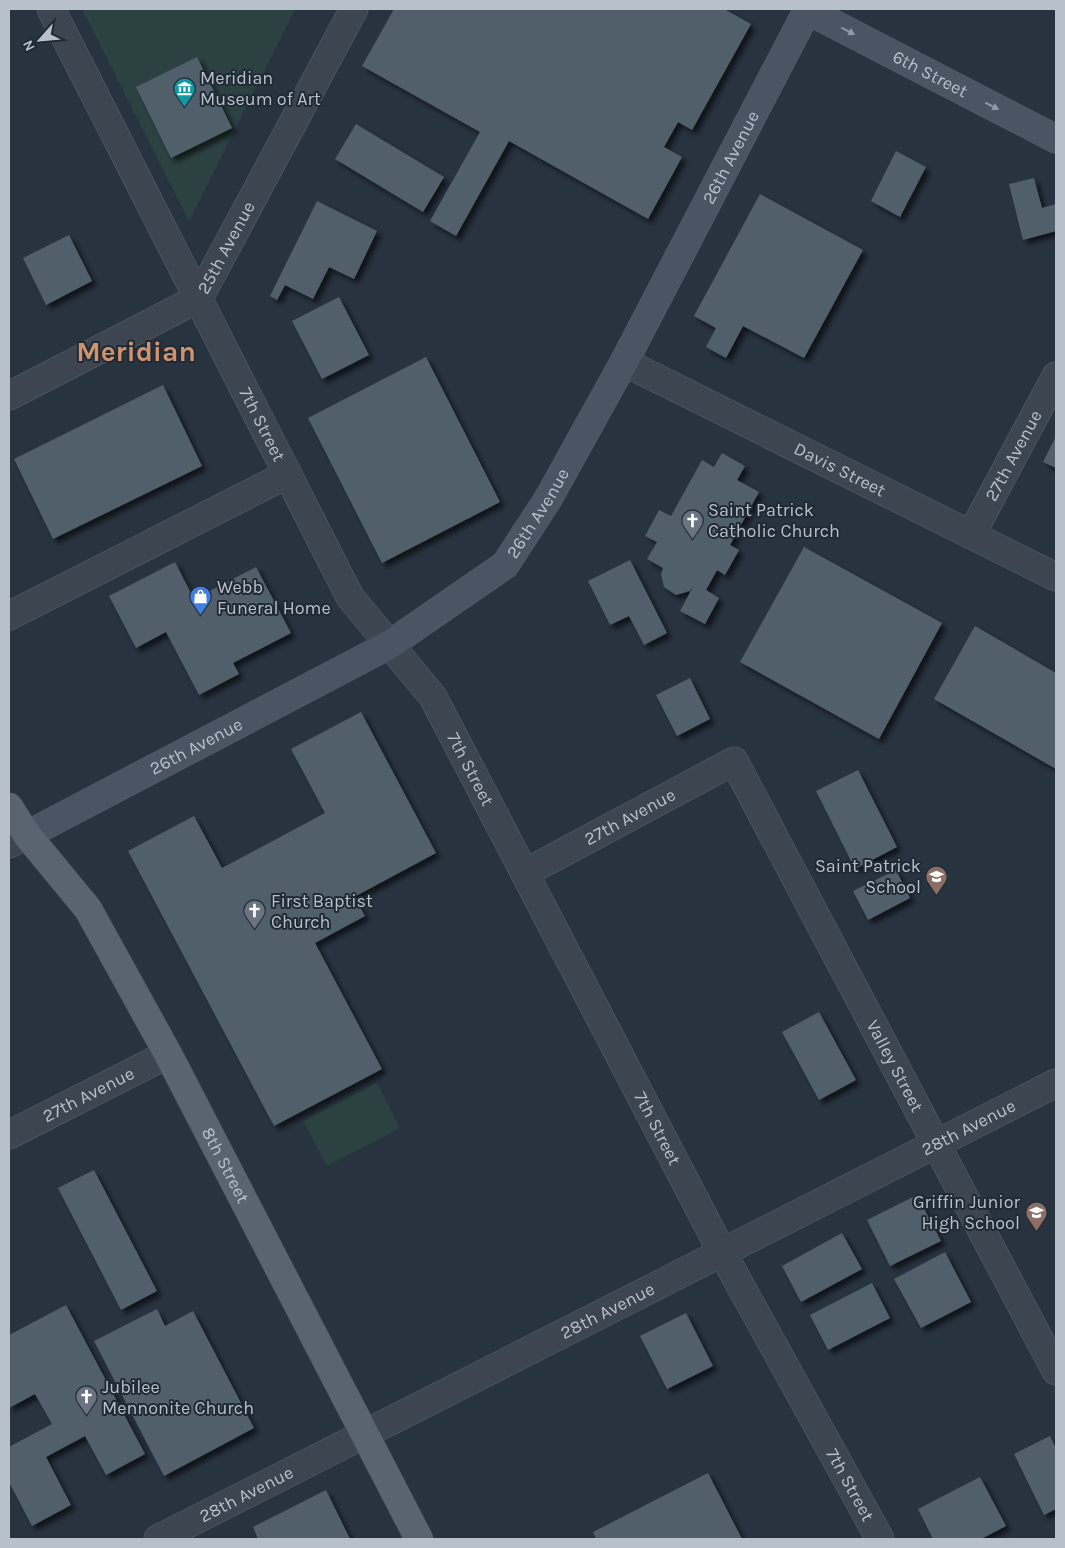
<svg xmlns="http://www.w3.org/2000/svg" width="1065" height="1548" viewBox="0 0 1065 1548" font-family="Karla,sans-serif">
<defs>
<filter id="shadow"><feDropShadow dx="4.5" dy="4.5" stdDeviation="2.5" flood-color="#0009"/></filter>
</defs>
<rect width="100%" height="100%" fill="#283340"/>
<path fill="#2b4142" d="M82,9h213l-106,212z
M377,1083l23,45 -73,38 -24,-45z"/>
<path fill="#515e6b" filter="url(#shadow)" d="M394,9h330l27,15 -59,106 -14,-8 -14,25 18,10 -34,62 -139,-78 -53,95 -26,-15 50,-89 -118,-66z
M197,57l35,71 -61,30 -35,-71z
M356,124l88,53 -21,35 -88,-53z
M896,151l30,16 -26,50 -29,-16z
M1034,178l8,30 14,-4v27l-33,9 -14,-56z
M760,194l103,56 -59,108 -61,-32 -17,32 -20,-11 10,-19 -22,-12z
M317,201l60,30 -23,48 -25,-12 -16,32 -28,-14 -8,15 -7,-4z
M69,235l23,46 -46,24 -23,-47z
M339,297l30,58 -47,24 -30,-58z
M426,357l74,145 -118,61 -74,-145z
M163,385l39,81 -149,73 -39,-80z
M1056,436v32l-13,-6z
M722,453l23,13 -8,14 22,12 -29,53 9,5 -14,25 -8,-5 -11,20 13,8 -14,26 -25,-13 14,-26 -4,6 -14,4 -12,-8 -3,-13 2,-6 -16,-9 10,-17 -12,-6 14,-26 12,6 31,-56 12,7z
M804,547l138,76 -63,116 -139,-77z
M630,560l37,73 -23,12 -15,-29 -19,9 -22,-44z
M175,562l19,37 62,-32 35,66 -58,30 6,11 -40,21 -33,-63 -30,16 -27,-52z
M975,626l81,47v96l-122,-70z
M690,678l20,41 -33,17 -21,-41z
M361,712l75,141 -82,44 11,19 -50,27 67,126 -108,57 -146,-275 66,-35 28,52 103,-55 -34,-64z
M858,770l39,77 -42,22 -39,-78z
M896,870l14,28 -42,22 -15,-29z
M819,1012l37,68 -37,20 -37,-68z
M94,1170l63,121 -36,19 -63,-122z
M917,1195l24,46 -51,25 -23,-46z
M842,1233l20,36 -61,33 -19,-36z
M945,1252l26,50 -50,26 -27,-49z
M872,1283l18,35 -62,32 -18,-35z
M66,1305l79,149 -39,21 -21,-39 -39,21 25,48 -39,21 -23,-44v-35l43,-23 -17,-30 -26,14v-73z
M157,1309l8,17 28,-15 61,117 -90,48 -70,-135z
M686,1313l27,53 -46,23 -27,-53z
M1050,1436l6,12v61l-12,6 -30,-61z
M708,1473l34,66h-146l-3,-7z
M980,1477l26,49 -25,13h-48l-15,-30z
M326,1490l24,49h-92l-5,-12z"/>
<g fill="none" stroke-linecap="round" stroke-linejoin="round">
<defs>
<g id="street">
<path id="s1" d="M51,9l299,588 83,100 290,557 157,285"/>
<path id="s2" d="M624,362l432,215"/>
<path id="s3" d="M9,396l190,-98 155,-289"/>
<path id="s4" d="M971,535l85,-159"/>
<path d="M9,616l279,-142"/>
<path d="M9,844l18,-9"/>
<path id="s5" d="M525,873l209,-112 322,610"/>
<path id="s6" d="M9,1135l159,-81"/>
<path id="s7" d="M158,1539l898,-456"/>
</g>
<g id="secondary">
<path id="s8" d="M805,9l251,130"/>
<path id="s9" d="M27,835l362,-190 116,-80 43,-66 76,-137 184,-353"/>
</g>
<g id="primary">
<path id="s10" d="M9,807l18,28 61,74 80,145 251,485"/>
</g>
</defs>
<use href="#street" stroke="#59636d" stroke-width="29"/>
<use href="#secondary" stroke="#59636d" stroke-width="29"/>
<use href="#primary" stroke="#454e59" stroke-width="29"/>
<use href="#street" stroke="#3c4550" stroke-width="28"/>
<use href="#secondary" stroke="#4a5463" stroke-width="28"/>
<use href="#primary" stroke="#5a6470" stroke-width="28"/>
</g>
<defs><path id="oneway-solid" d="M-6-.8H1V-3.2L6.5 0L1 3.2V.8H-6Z" transform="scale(1.25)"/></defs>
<g fill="#929aa6">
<use href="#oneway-solid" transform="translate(848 31) rotate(27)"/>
<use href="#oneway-solid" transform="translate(992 106) rotate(27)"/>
</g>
<defs>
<symbol id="museum-pin" viewBox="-11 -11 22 30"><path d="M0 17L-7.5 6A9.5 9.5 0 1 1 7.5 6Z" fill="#0f9aa8" stroke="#202a35"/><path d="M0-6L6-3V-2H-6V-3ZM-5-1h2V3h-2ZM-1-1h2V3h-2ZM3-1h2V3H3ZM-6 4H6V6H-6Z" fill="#fff"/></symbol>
<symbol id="church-pin" viewBox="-11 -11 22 30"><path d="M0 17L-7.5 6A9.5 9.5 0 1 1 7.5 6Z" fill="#6b7280" stroke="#202a35"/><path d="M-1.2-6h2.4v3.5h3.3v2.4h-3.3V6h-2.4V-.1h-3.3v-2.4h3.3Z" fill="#fff"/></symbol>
<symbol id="shop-pin" viewBox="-11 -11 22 30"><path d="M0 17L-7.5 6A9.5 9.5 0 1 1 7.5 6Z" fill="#3f7fe0" stroke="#202a35"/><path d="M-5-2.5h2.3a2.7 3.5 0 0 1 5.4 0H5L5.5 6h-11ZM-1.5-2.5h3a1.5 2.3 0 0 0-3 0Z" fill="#fff"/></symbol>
<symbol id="school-pin" viewBox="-11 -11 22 30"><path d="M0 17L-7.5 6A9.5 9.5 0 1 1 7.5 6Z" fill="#8d6e63" stroke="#202a35"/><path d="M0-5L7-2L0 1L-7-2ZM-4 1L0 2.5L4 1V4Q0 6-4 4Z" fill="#fff"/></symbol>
</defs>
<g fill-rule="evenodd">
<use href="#museum-pin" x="172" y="76" width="25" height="34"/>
<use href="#church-pin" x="680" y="508" width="25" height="34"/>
<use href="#shop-pin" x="188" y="584" width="25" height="34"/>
<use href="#school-pin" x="924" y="864" width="25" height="34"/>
<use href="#church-pin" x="242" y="898" width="25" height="34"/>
<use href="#school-pin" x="1024" y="1200" width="25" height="34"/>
<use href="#church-pin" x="74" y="1384" width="25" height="34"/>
</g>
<g text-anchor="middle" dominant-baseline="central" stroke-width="4" stroke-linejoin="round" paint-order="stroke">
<g font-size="18" fill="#b8c0ca" stroke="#202a35">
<text stroke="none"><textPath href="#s8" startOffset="141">6th Street</textPath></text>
<text stroke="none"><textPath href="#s9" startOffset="1016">26th Avenue</textPath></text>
<text stroke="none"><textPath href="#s3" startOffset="271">25th Avenue</textPath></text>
<text stroke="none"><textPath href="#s1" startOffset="466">7th Street</textPath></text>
<text stroke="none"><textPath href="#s4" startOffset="90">27th Avenue</textPath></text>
<text stroke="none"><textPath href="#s2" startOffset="241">Davis Street</textPath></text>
<text stroke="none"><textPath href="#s9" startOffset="611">26th Avenue</textPath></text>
<text stroke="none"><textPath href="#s9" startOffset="191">26th Avenue</textPath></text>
<text stroke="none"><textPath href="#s1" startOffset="871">7th Street</textPath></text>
<text stroke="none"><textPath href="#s5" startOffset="119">27th Avenue</textPath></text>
<text stroke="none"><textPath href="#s5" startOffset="582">Valley Street</textPath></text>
<text stroke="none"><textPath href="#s6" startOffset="89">27th Avenue</textPath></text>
<text stroke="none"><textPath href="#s7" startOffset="909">28th Avenue</textPath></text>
<text stroke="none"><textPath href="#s1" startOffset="1276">7th Street</textPath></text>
<text stroke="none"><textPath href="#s10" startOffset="420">8th Street</textPath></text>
<text stroke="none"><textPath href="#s7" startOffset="504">28th Avenue</textPath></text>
<text stroke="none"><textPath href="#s1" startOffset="1681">7th Street</textPath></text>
<text stroke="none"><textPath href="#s7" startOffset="99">28th Avenue</textPath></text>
</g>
<g font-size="18" fill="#b8c0ca" stroke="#202a35" text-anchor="start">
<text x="200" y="78">Meridian<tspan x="200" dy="21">Museum of Art</tspan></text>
<text x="708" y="510">Saint Patrick<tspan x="708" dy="21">Catholic Church</tspan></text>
<text x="217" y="587">Webb<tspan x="217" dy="21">Funeral Home</tspan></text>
<text x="921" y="866" text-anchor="end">Saint Patrick<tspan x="921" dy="21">School</tspan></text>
<text x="271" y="901">First Baptist<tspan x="271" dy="21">Church</tspan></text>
<text x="1020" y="1202" text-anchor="end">Griffin Junior<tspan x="1020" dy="21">High School</tspan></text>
<text x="102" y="1387">Jubilee<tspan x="102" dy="21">Mennonite Church</tspan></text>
</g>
<g font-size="28" font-weight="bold" fill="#d0936d" stroke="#202a35">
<text x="136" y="351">Meridian</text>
</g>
</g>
<rect width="1065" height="1548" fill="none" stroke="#b8c0ca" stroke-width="20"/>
<g transform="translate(40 40) rotate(243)" stroke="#202a35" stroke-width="4" paint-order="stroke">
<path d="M0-4L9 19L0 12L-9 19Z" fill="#b8c0ca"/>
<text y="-8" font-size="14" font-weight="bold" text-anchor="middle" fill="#b8c0ca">N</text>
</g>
</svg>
